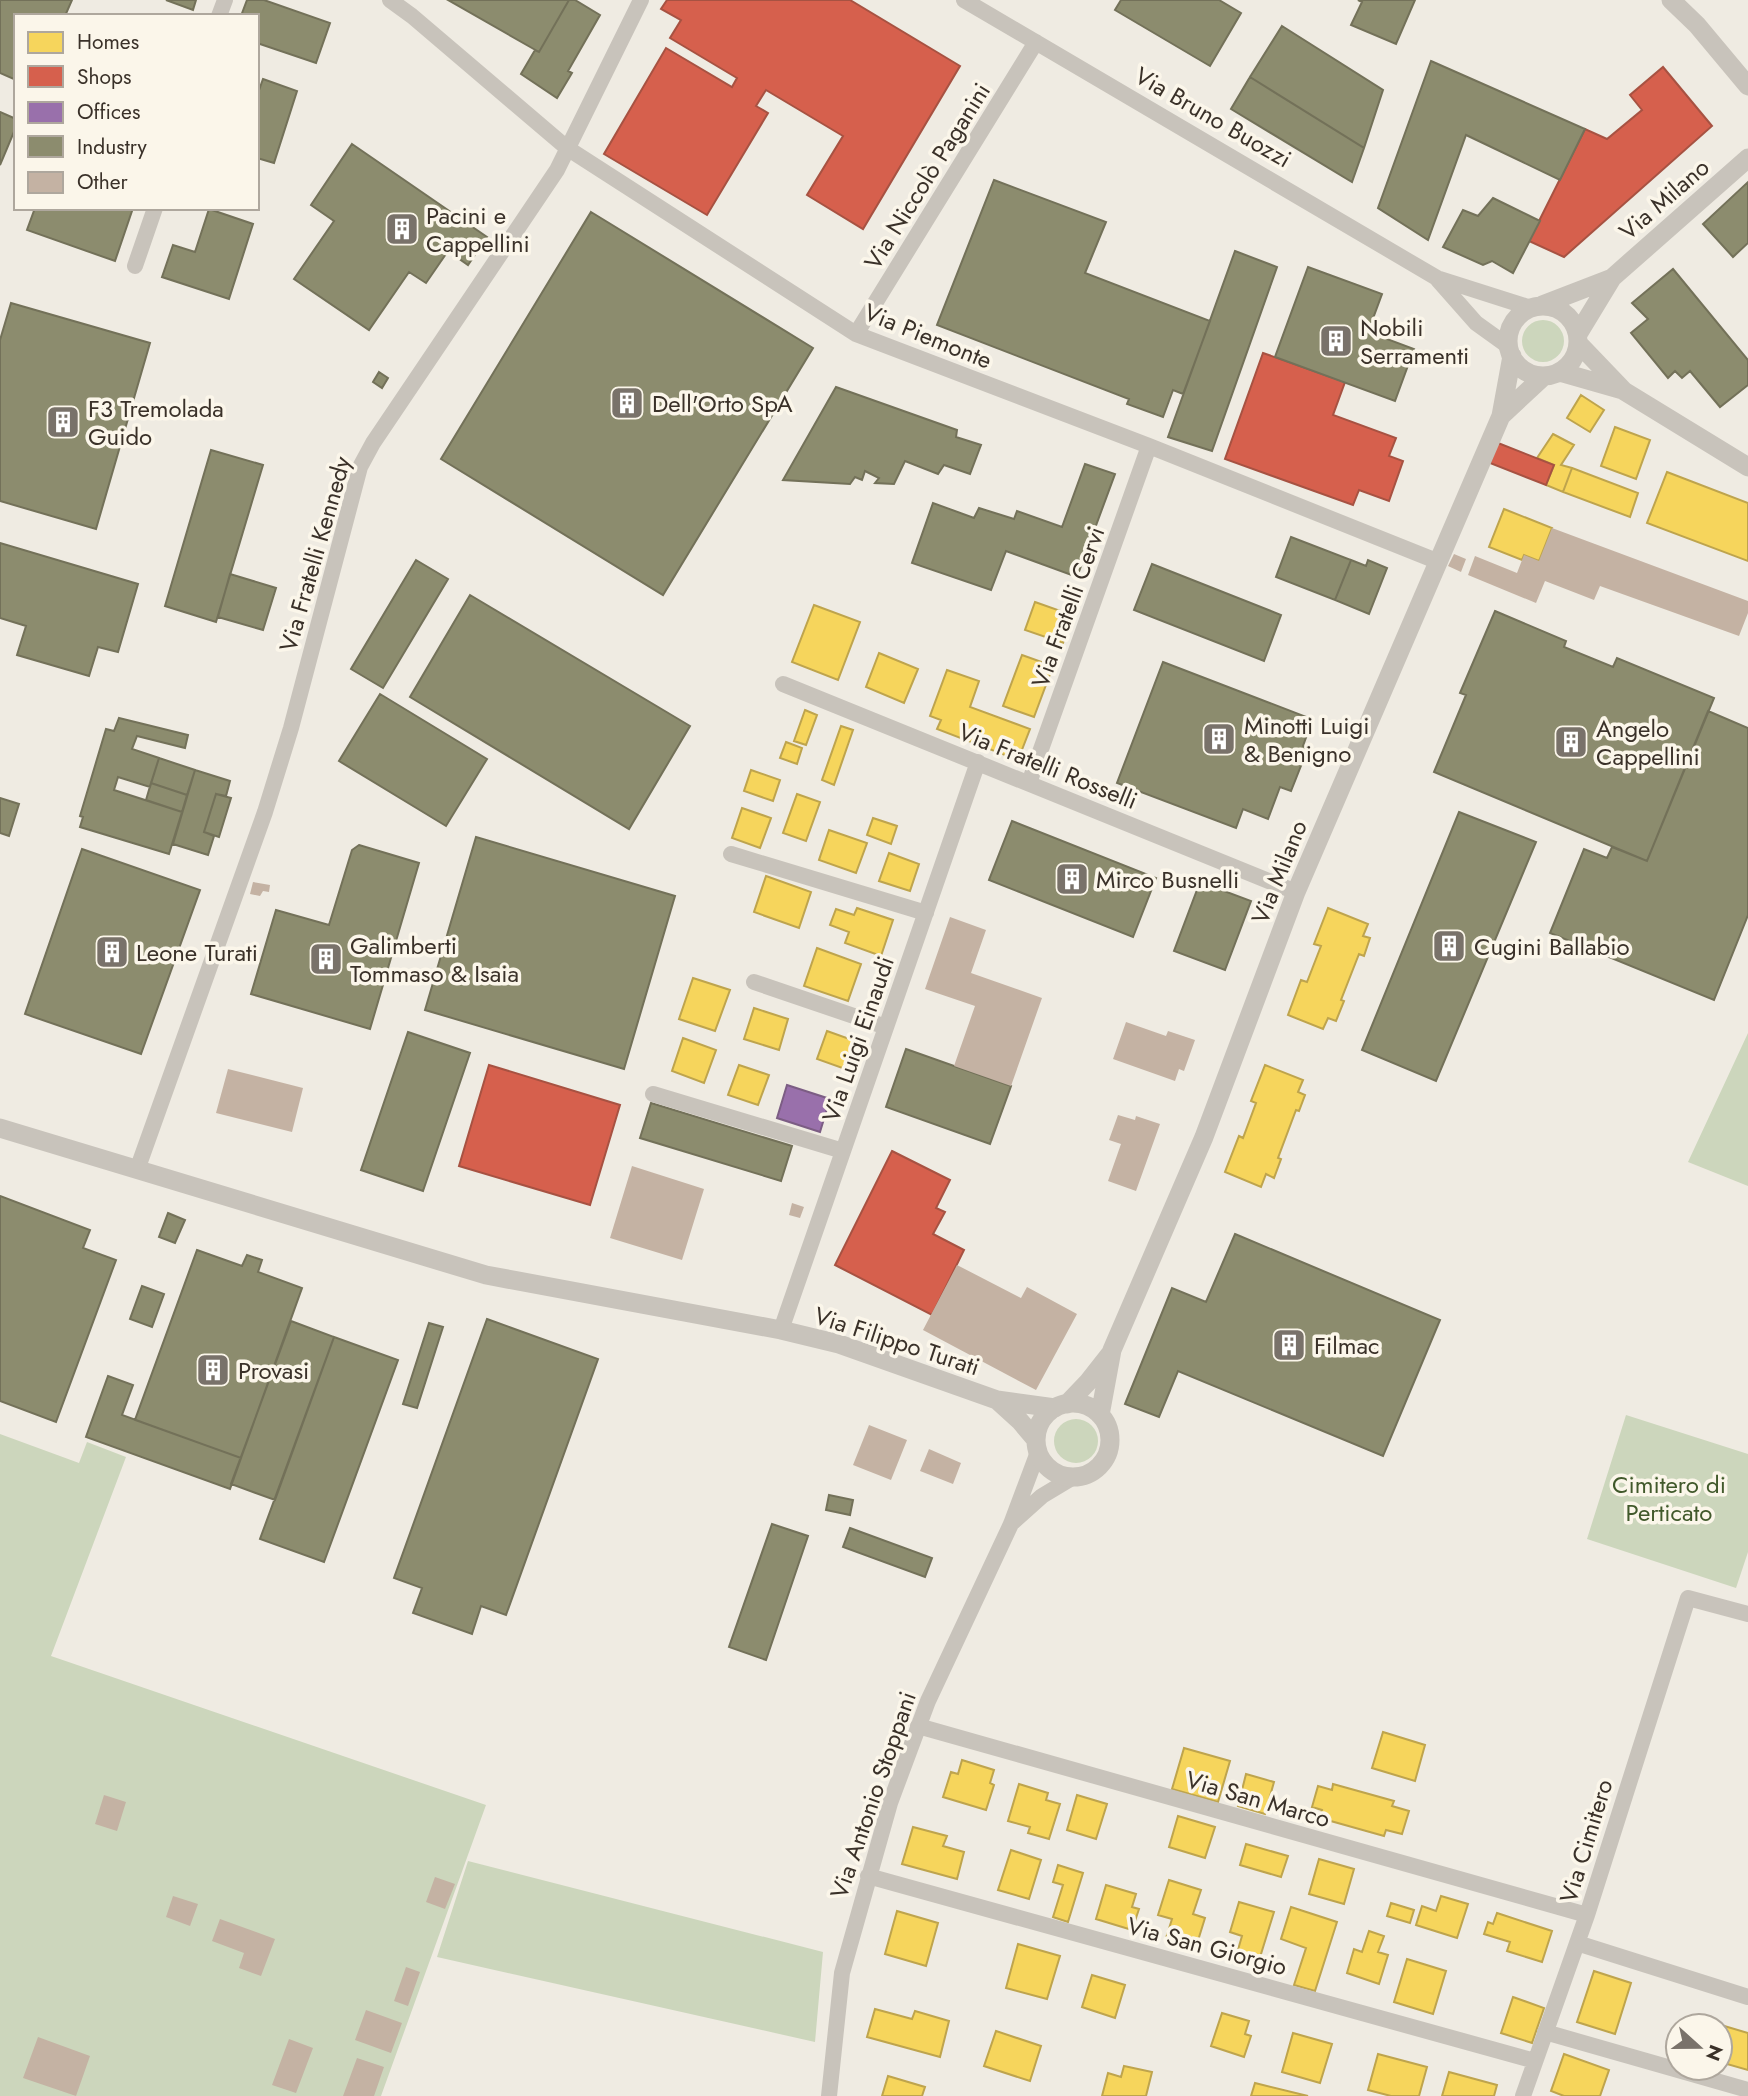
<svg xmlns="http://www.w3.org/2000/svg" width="1748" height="2096" viewBox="0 0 1748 2096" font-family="Jost,sans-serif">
<rect width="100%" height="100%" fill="#efebe2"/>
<path fill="#ccd6bc" d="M1522 341a21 21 0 1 1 42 0a21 21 0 1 1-42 0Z
M1748,1033v153l-60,-24z
M1626,1415l122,39v98l-12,36 -149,-49z
M1054 1441a22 22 0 1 1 44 0a22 22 0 1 1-44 0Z
M0,1434l79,29 8,-21 39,15 -75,199 435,149 -105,291h-381z
M468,1861l355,91 -8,90 -378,-85z"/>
<path fill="#f6d55c" stroke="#bea44d" stroke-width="2" d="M1581,395l23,15 -14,22 -23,-14z
M1615,427l35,13 -14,39 -35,-13z
M1553,434l21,11 -13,20 11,3 -9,24 -17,-7 8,-20 -17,-7z
M1572,468l66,25 -8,24 -67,-25z
M1667,472l81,31v58l-101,-38z
M1504,509l48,19 -13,33 -15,-6 -2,5 -33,-13z
M1035,602l37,13 -9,28 -38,-13z
M814,605l46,17 -22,58 -46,-18z
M879,653l39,16 -14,34 -38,-16z
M1022,655l31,11 -19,51 -31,-11z
M947,670l32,11 -9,26 60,22 -12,31 -81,-31 4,-9 -11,-4z
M805,710l12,5 -11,30 -12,-4z
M841,726l12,4 -19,55 -12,-5z
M786,742l16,6 -5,16 -17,-6z
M751,770l29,10 -7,21 -29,-10z
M797,794l23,8 -14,39 -23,-8z
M742,808l29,10 -11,30 -28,-10z
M873,818l24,8 -6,18 -24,-9z
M829,830l38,13 -11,30 -37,-13z
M889,853l30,11 -9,27 -31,-10z
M766,876l45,16 -12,36 -45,-16z
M857,908l36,12 -12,36 -36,-13 4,-11 -19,-7 6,-16 18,6z
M1328,908l40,16 -5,12 7,2 -6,18 -5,-2 -18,46 3,1 -8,20 -8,-3 -5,11 -35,-14 13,-35 6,2 14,-36 -7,-2z
M817,948l44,16 -13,37 -44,-15z
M693,978l37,12 -15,41 -36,-12z
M754,1008l34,11 -9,31 -35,-11z
M827,1031l31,11 -10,28 -31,-11z
M683,1038l33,12 -12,33 -32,-12z
M739,1065l30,10 -11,30 -30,-10z
M1265,1065l38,15 -5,12 7,3 -6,16 -3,-1 -18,48 3,1 -7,19 -8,-4 -5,13 -36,-15 14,-36 4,2 13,-35 -5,-2z
M1383,1732l42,13 -10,36 -43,-13z
M1184,1748l46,13 -12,41 -46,-13z
M962,1760l32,10 -4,13 4,2 -8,25 -43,-13 8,-25 7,2z
M1246,1774l28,8 -9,32 -27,-8z
M1019,1784l29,9 -2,7 14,4 -11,35 -21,-6 2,-6 -22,-6z
M1333,1784l61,17 -2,5 17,5 -7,23 -16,-4 -2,6 -64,-18 2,-8 -10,-3 6,-21 14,4z
M1077,1795l30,9 -11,35 -29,-9z
M1178,1816l37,11 -10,31 -36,-11z
M913,1827l34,9 -4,10 21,6 -7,27 -55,-15z
M1246,1844l42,12 -7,21 -41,-12z
M1011,1850l30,10 -12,39 -31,-9z
M1319,1859l35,10 -10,35 -35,-10z
M1058,1865l25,8 -15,49 -15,-5 10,-32 -10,-3z
M1169,1880l32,10 -8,24 12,4 -9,29 -30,-9 6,-19 -14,-4z
M1106,1885l30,9 -4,13 7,2 -7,21 -36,-11z
M1441,1896l27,8 -11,34 -41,-13 6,-19 14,5z
M1239,1902l35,10 -17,55 -22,-7 7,-24 -12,-4z
M1391,1903l23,7 -4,13 -23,-7z
M1291,1907l46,15 -22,69 -21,-6 12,-37 -25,-9z
M897,1911l41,12 -12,43 -41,-12z
M1497,1913l55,18 -10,31 -35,-11 3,-9 -26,-8 4,-12 5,2z
M1369,1931l15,5 -6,16 10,3 -9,29 -32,-11 7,-24 8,3z
M1018,1944l42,12 -13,43 -41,-11z
M1407,1959l39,12 -13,43 -39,-12z
M1594,1971l37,12 -16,51 -38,-12z
M1092,1975l33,10 -10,33 -33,-11z
M1513,1997l31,11 -12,35 -31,-10z
M875,2009l37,10 3,-8 34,10 -9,36 -73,-20z
M1222,2013l27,8 -4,13 6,2 -7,21 -33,-11z
M1721,2025l27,8v37l-28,-8z
M996,2031l45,15 -11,35 -46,-15z
M1293,2033l39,11 -12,39 -38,-11z
M1378,2054l49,13 -8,29h-28l-23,-6z
M1564,2054l45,16 -9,26h-36l-13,-5z
M1124,2066l28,6 -6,24h-44l6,-23 13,4z
M1449,2072l48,13 -3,11h-52z
M888,2076l37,11 -3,9h-40z
M1255,2083l53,13h-57z"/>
<path fill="#d6604d" stroke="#a75242" stroke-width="2" d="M667,0h183l110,66 -97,163 -56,-34 36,-59 -77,-46 -10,16 12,7 -61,102 -103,-61 62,-106 66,39 5,-9 -67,-40 11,-18 -20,-11z
M1663,67l49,59 -148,131 -35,-16 56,-112 22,10 35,-29 -12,-15z
M1263,353l82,29 -12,33 63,23 -7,18 14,5 -14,40 -30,-11 -6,15 -128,-46z
M1498,443l56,22 -8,20 -56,-22z
M489,1065l131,40 -30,100 -131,-39z
M892,1151l58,29 -14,28 9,4 -12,22 31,16 -32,65 -97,-50z"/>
<path fill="#9970ab" stroke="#7c5d84" stroke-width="2" d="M787,1085l43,14 -10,33 -43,-14z"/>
<path fill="#8c8c6e" stroke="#737159" stroke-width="2" d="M0,0h72l-7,16h-49v64l-16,-7z
M166,0h30l-3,10z
M247,0h17l66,23 -14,40 -59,-20v-27h-16z
M448,0h121l-30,52z
M569,0h6l25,15 -32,56 4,2 -15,25 -36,-24 14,-24 4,2z
M1121,0h98l22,13 -31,53 -95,-56z
M1358,0h57l-19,44 -45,-19 11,-23z
M1282,26l101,64 -19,58 -114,-71z
M1431,61l154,68 -25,51 -94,-45 -38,105 -50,-32z
M1250,77l114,71 -12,34 -121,-73z
M263,79l34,12 -23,72 -17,-5v-62z
M0,112l16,7v8l-16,38z
M352,144l135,93 -19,28 -20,-14 -22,32 -17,-11 -40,58 -75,-51 40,-58 -23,-16z
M994,180l112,42 -21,51 125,48 -27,73 -10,-4 -10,27 -36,-13 2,-5 -192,-74z
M1748,182v61l-15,14 -30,-33z
M1493,198l47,23 -27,52 -21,-12 -9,4 -40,-18 20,-37 15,6z
M35,208h98l-18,53 -88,-31z
M209,209l44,15 -24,75 -67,-22 11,-32 22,7z
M591,212l222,136 -150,247 -222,-136z
M1235,251l42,16 -65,184 -44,-14z
M1308,267l74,27 -14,38 46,17 -19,52 -120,-44z
M1673,269l75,91v25l-28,22 -30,-36 -8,7 -7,-7 -7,7 -37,-45 17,-14 -16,-16z
M11,303l139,40 -54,186 -96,-28v-161z
M379,372l9,6 -6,10 -9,-6z
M836,387l121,43 -1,7 25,8 -11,29 -26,-9 -6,9 -33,-13 -11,23 -19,-1 4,-5 -14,-7 -3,9 -7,-3 -5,7 -67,-4z
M211,450l52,15 -47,157 -51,-16z
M1085,464l30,10 -38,103 -71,-26 -15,39 -79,-27 21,-60 41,15 5,-10 35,11 3,-8 45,16z
M1291,537l60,23 -16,40 -59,-23z
M0,543l138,41 -20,68 -20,-5 -9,29 -72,-21 9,-29 -26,-8z
M416,560l32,19 -65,109 -32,-19z
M1351,560l15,6 2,-6 19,8 -18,46 -34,-14z
M1152,564l129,51 -17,46 -130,-51z
M230,574l46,14 -13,42 -45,-13z
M470,595l220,131 -61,103 -219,-132z
M1495,611l71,30 -2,6 49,20 4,-9 97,40 -67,163 -213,-89 32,-77 -6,-2z
M1163,662l146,56 -5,13 4,1 -5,14 5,2 -17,43 -11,-4 -12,32 -25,-10 -7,19 -119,-45z
M380,694l107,65 -41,67 -107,-65z
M1708,711l40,17v187l-34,85 -164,-67 34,-84 23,9 5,-11 35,14z
M119,718l69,17 -3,13 -48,-12 -5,13 27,9 -9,29 -32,-10 -4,13 68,22 -13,42 -89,-27 3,-10 -3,-1 26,-87 8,2z
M159,758l36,12 -8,25 -36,-12z
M195,770l35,11 -4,15 -10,-2 -12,38 10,4 -6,19 -35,-11z
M151,783l36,12 -5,17 -36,-12z
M216,794l15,4 -12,39 -15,-5z
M0,798l19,6 -10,32 -9,-3z
M1459,812l77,30 -100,239 -74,-31z
M1012,821l144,57 -23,59 -144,-57z
M476,837l199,59 -51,173 -199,-59z
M359,845l60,18 -49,166 -119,-35 25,-84 53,15 23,-75z
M82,849l118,41 -59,164 -116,-40z
M1200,882l51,19 -26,69 -51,-19z
M408,1032l62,21 -47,138 -62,-21z
M906,1049l105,37 -21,58 -104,-37z
M651,1103l141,43 -11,35 -141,-43z
M0,1196l90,34 -7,18 33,12 -60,162 -56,-21z
M168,1213l17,7 -10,23 -16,-6z
M1235,1234l205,86 -57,136 -205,-85 -19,46 -34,-13 47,-116 34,14z
M197,1250l45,16 5,-11 15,5 -4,12 44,16 -61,170 -106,-38z
M142,1286l22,8 -12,33 -22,-8z
M487,1319l111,40 -92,256 -25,-9 -9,28 -59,-21 9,-25 -28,-10z
M291,1321l43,16 -59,163 -44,-16z
M429,1323l14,4 -26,81 -14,-4z
M334,1337l64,23 -74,202 -64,-23z
M108,1376l25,9 -11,30 119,43 -11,31 -144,-52z
M829,1495l24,5 -3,15 -24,-5z
M772,1524l36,12 -42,124 -37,-13z
M850,1528l82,30 -7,19 -82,-30z"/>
<path fill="#c4b2a3" d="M1552,528l196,73v12l-9,23 -139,-50 -6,14 -49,-19 -9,22 -68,-28 7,-19 42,17 7,-18 15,6z
M1454,554l12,5 -5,13 -13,-6z
M253,882l17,3 -1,7 -6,-1 -3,5 -10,-2z
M950,917l36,13 -15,43 71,25 -31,88 -57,-20 21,-60 -50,-17z
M1126,1022l40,14 2,-5 27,9 -11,31 -5,-2 -4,12 -62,-22z
M228,1069l75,19 -11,44 -76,-19z
M1118,1115l17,5 1,-4 24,8 -24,67 -28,-10 13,-37 -12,-4z
M632,1166l72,23 -22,71 -72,-22z
M792,1203l12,4 -4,11 -11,-3z
M957,1265l64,33 6,-11 50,27 -41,76 -113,-60z
M869,1425l38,15 -16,40 -38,-15z
M929,1449l32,14 -8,21 -33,-13z
M104,1795l22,7 -9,29 -22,-7z
M435,1877l20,7 -10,25 -19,-7z
M173,1896l25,8 -8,22 -24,-9z
M220,1919l55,20 -14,37 -22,-8 5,-15 -32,-12z
M406,1967l14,5 -12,34 -14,-5z
M366,2010l36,13 -11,30 -36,-13z
M38,2037l52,19 -14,40 -53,-18z
M289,2039l24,9 -17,45 -24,-8z
M357,2058l27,9 -10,29h-31z"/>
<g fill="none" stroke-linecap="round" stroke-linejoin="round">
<path stroke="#c8c3bb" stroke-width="16" d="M390,0l22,16 155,132 289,186 293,112 290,116
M964,0l473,278 94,30
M219,16l6,-16
M135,266l20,-58
M1438,280l38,43 32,23
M856,334l180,-292
M783,684l513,208
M1029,783l120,-337
M731,854l195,59
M754,982l132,45
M653,1094l190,57
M137,1170l128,-358 26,-84 69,-261 13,-24 184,-273 84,-170
M781,1330l197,-568
M1013,1522l29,-26 30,-18
M918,1726l669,189
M868,1876l667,185
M1577,1943l171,54
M1545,2032l203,58
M829,2096l13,-123 48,-170 38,-102 83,-177 27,-72
M1523,2096l64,-181 101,-317 60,16"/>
<path stroke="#c8c3bb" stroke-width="19" d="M1671,0l26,25 51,61
M1542,305l70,-27
M1508 341a35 35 0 1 1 70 0a35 35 0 1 1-70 0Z
M1578,334l34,-56 136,-120
M1578,343l46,48 124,76
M1560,372l63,18
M1501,416l43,-40
M0,1128l486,147 295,55 58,14 158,56 58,8
M998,1401l22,20 16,19
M1036 1440a37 37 0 1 1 74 0a37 37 0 1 1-74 0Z
M1067,1404l21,-22 22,-28
M1100,1415l12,-65 92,-213 92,-245 205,-476 11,-60"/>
</g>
<defs>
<symbol id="building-square" viewBox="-11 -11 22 22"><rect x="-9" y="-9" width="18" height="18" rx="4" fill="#79726a" stroke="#fbf6ea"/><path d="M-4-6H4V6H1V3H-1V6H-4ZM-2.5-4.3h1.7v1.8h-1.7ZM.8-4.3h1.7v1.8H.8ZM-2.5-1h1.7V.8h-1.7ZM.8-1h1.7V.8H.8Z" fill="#fff"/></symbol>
</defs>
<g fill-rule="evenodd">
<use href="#building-square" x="383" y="210" width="38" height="38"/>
<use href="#building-square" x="1317" y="322" width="38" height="38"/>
<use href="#building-square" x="608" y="384" width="38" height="38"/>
<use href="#building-square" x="44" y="403" width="38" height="38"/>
<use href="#building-square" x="1200" y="720" width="38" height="38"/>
<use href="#building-square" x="1552" y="723" width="38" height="38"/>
<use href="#building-square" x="1053" y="860" width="38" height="38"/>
<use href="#building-square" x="1430" y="927" width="38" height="38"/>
<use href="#building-square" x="93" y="933" width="38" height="38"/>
<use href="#building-square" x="307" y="940" width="38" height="38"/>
<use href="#building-square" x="1270" y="1326" width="38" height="38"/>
<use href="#building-square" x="194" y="1351" width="38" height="38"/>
</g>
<g text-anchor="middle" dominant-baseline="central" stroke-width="7" stroke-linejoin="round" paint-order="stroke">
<g font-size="24" fill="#3a3129" stroke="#fbf6ea">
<text transform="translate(1213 117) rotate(30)">Via Bruno Buozzi</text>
<text transform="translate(927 176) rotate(-58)">Via Niccolò Paganini</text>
<text transform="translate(1664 199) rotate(-41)">Via Milano</text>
<text transform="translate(928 336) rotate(22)">Via Piemonte</text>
<text transform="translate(315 554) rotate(-74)">Via Fratelli Kennedy</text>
<text transform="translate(1068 607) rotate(-70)">Via Fratelli Cervi</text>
<text transform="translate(1048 766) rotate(22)">Via Fratelli Rosselli</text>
<text transform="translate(1279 872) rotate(-68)">Via Milano</text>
<text transform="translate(858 1039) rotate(-71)">Via Luigi Einaudi</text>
<text transform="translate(897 1341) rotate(18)">Via Filippo Turati</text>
<text transform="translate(873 1795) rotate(-71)">Via Antonio Stoppani</text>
<text transform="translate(1258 1799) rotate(16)">Via San Marco</text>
<text transform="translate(1586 1841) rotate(-73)">Via Cimitero</text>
<text transform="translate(1207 1946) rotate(15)">Via San Giorgio</text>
</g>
<g font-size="24" fill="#3a3129" stroke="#fbf6ea" text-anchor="start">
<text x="426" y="215">Pacini e<tspan x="426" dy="28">Cappellini</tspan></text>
<text x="1360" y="327">Nobili<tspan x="1360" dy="28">Serramenti</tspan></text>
<text x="652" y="403">Dell'Orto SpA</text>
<text x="88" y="408">F3 Tremolada<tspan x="88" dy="28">Guido</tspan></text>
<text x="1244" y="725">Minotti Luigi<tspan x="1244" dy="28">&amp; Benigno</tspan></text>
<text x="1596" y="728">Angelo<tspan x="1596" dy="28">Cappellini</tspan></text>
<text x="1096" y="879">Mirco Busnelli</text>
<text x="350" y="945">Galimberti<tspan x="350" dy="28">Tommaso &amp; Isaia</tspan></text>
<text x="1474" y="946">Cugini Ballabio</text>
<text x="136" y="952">Leone Turati</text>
<text x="1314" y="1345">Filmac</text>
<text x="238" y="1370">Provasi</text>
</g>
<g font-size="24" fill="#41592b" stroke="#fbf6ea">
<text x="1669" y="1484">Cimitero di<tspan x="1669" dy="28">Perticato</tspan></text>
</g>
</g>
<rect x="14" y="14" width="245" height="196" fill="#fbf6ea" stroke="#aea79d" stroke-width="2"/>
<rect x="28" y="32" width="35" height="21" fill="#f6d55c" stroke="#aea79d" stroke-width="2"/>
<text x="77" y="49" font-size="21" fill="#3a3129">Homes</text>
<rect x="28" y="66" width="35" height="21" fill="#d6604d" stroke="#aea79d" stroke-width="2"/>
<text x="77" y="84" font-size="21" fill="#3a3129">Shops</text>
<rect x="28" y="102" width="35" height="21" fill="#9970ab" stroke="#aea79d" stroke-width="2"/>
<text x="77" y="119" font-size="21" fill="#3a3129">Offices</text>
<rect x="28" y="136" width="35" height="21" fill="#8c8c6e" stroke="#aea79d" stroke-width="2"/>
<text x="77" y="154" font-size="21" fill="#3a3129">Industry</text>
<rect x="28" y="172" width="35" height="21" fill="#c4b2a3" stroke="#aea79d" stroke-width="2"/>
<text x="77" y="189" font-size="21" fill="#3a3129">Other</text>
<g transform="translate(1699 2047) rotate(111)"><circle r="33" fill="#fbf6ea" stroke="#aea79d" stroke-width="2"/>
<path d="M0-5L12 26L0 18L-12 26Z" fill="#79726a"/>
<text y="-10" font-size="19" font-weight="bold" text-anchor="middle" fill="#3a3129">N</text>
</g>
</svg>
